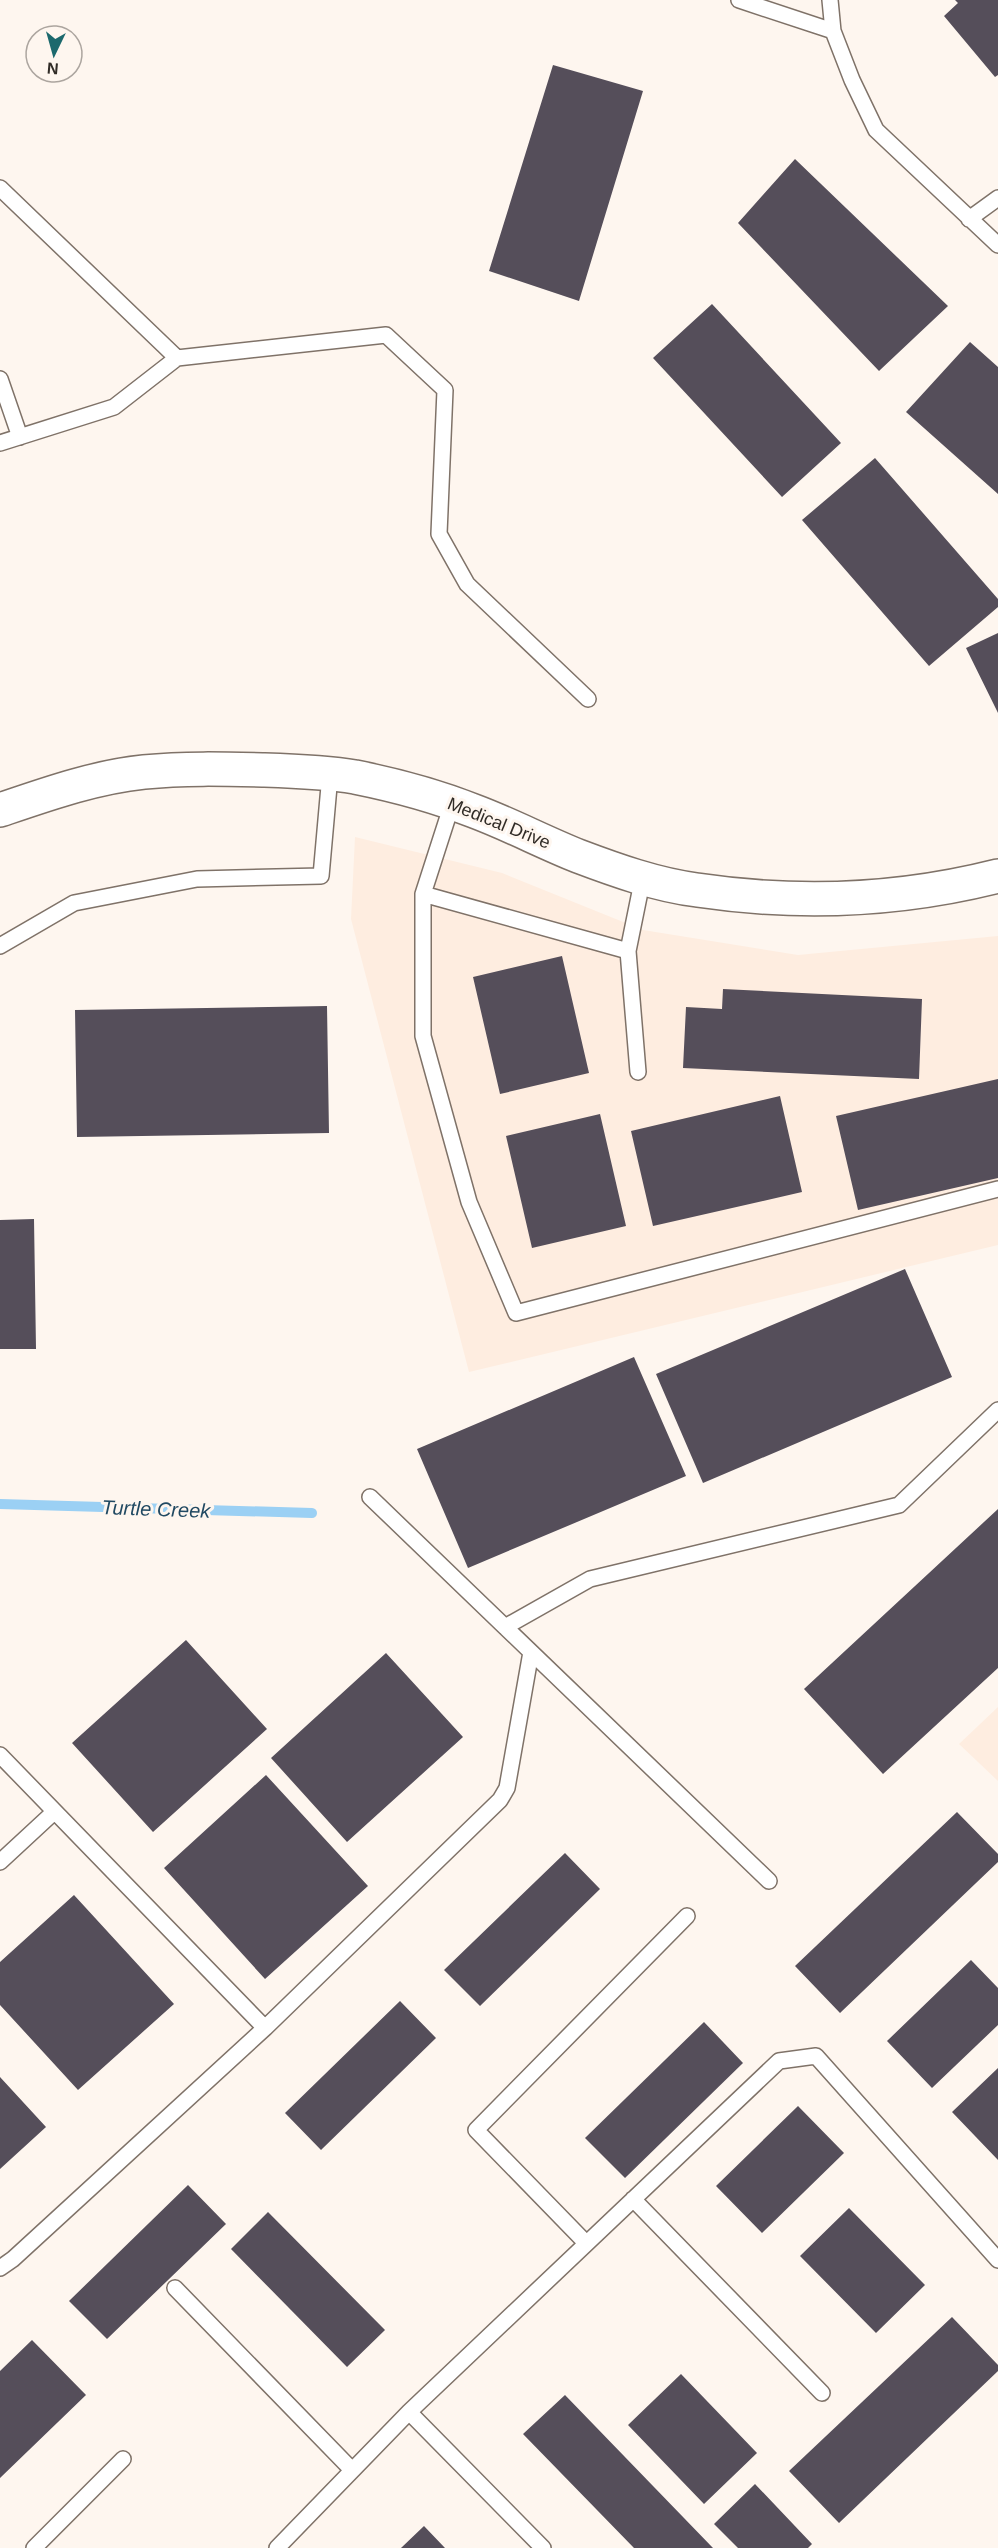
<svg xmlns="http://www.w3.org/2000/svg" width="998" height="2548" viewBox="0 0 998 2548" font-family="Helvetica,sans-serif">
<rect width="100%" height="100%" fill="#fef6ef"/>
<path fill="#feede0" d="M355,837l147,36 141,57 155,25 200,-19v309l-529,127 -118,-453z
M998,1707v74l-39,-37z"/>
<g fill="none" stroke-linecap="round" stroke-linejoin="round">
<path stroke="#9bd0f4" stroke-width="10" d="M0,1504l312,9"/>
</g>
<path fill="#554e5a" d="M955,0h43v75l-3,2 -51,-61 14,-13z
M553,65l90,26 -64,210 -90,-30z
M795,159l153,147 -69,65 -141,-148z
M712,304l129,139 -59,54 -129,-139z
M970,342l28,25v127l-92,-82z
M875,458l123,141v8l-69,59 -127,-146z
M998,633v80l-32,-65z
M562,956l27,117 -89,21 -27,-117z
M723,989l199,10 -3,80 -236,-11 3,-61 36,2z
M327,1006l2,127 -252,4 -2,-127z
M998,1079v99l-140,32 -22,-94z
M780,1096l22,96 -149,34 -22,-95z
M600,1114l26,112 -94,22 -26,-112z
M34,1219l2,130h-36v-129z
M905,1269l47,108 -249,106 -47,-109z
M634,1357l52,119 -218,92 -51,-119z
M998,1509v159l-115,106 -79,-85z
M186,1640l81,89 -114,103 -81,-89z
M386,1653l77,84 -116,105 -76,-84z
M266,1775l102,111 -103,93 -101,-111z
M957,1812l41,42v8l-158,151 -45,-47z
M565,1853l35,36 -120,117 -36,-36z
M74,1895l100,109 -96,86 -78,-85v-43z
M971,1960l27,28v37l-66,63 -45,-47z
M400,2001l36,37 -115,112 -36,-37z
M704,2022l39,41 -118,115 -40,-40z
M998,2068v92l-46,-48z
M0,2077l46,50 -46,42z
M798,2106l46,47 -82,80 -46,-47z
M188,2185l38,39 -119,115 -38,-38z
M849,2208l76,77 -49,48 -76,-77z
M268,2212l117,118 -38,37 -116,-118z
M952,2317l46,48v6l-159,152 -50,-52z
M32,2340l54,55 -86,83v-107z
M681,2374l76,79 -53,51 -76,-79z
M565,2395l148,153h-79l-111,-114z
M755,2484l57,60 -4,4h-70l-24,-24z
M424,2526l21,22h-44z"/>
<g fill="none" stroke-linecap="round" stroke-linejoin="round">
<defs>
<path id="service" d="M739,0l94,31
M830,0l3,31 19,49 24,50 122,115
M0,188l177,170 209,-23 59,55 -6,144 28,50 121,115
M969,219l29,-21
M0,379l20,58
M0,443l114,-36 63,-49
M452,804l-29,90v142l46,166 47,111 482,-124
M423,894l205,57
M0,946l74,-43 123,-24 124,-3 9,-101
M638,1072l-10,-121 15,-74
M370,1497l399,384
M505,1627l85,-48 309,-74 99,-95
M0,1755l265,273
M0,1862l54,-50
M633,2199l189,194
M586,2243l-110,-113 211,-214
M0,2268l13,-9 252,-231 235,-228 7,-12 24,-136
M175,2288l177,182
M409,2412l134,136
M34,2548l89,-89
M277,2548l132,-136 370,-351 37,-5 182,204"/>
<path id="tertiary" d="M0,810c47,-16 95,-33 144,-38 40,-4 79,-3 119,-2 30,1 62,2 92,7 40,8 81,19 119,34 35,13 69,31 104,45 37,14 79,29 119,34 101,15 202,11 301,-14"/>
</defs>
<use href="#service" stroke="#7f7268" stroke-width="18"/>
<use href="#tertiary" stroke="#7f7268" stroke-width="36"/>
<use href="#service" stroke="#fff" stroke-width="15"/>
<use href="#tertiary" stroke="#fff" stroke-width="33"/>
</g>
<g text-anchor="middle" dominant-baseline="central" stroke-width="6" stroke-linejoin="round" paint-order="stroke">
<g font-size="18" fill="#312c27" stroke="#fef6ef">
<text transform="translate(499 823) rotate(22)">Medical Drive</text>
</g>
<g font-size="20" font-style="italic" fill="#214962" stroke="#fef6ef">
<text transform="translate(156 1509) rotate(2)">Turtle Creek</text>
</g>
</g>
<g transform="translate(54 54) rotate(185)"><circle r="28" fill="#fef6ef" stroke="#aca59f" stroke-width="1.5"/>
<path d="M0-4.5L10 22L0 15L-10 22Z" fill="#1c696d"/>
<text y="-9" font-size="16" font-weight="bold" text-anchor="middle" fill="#312c27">N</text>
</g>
</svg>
